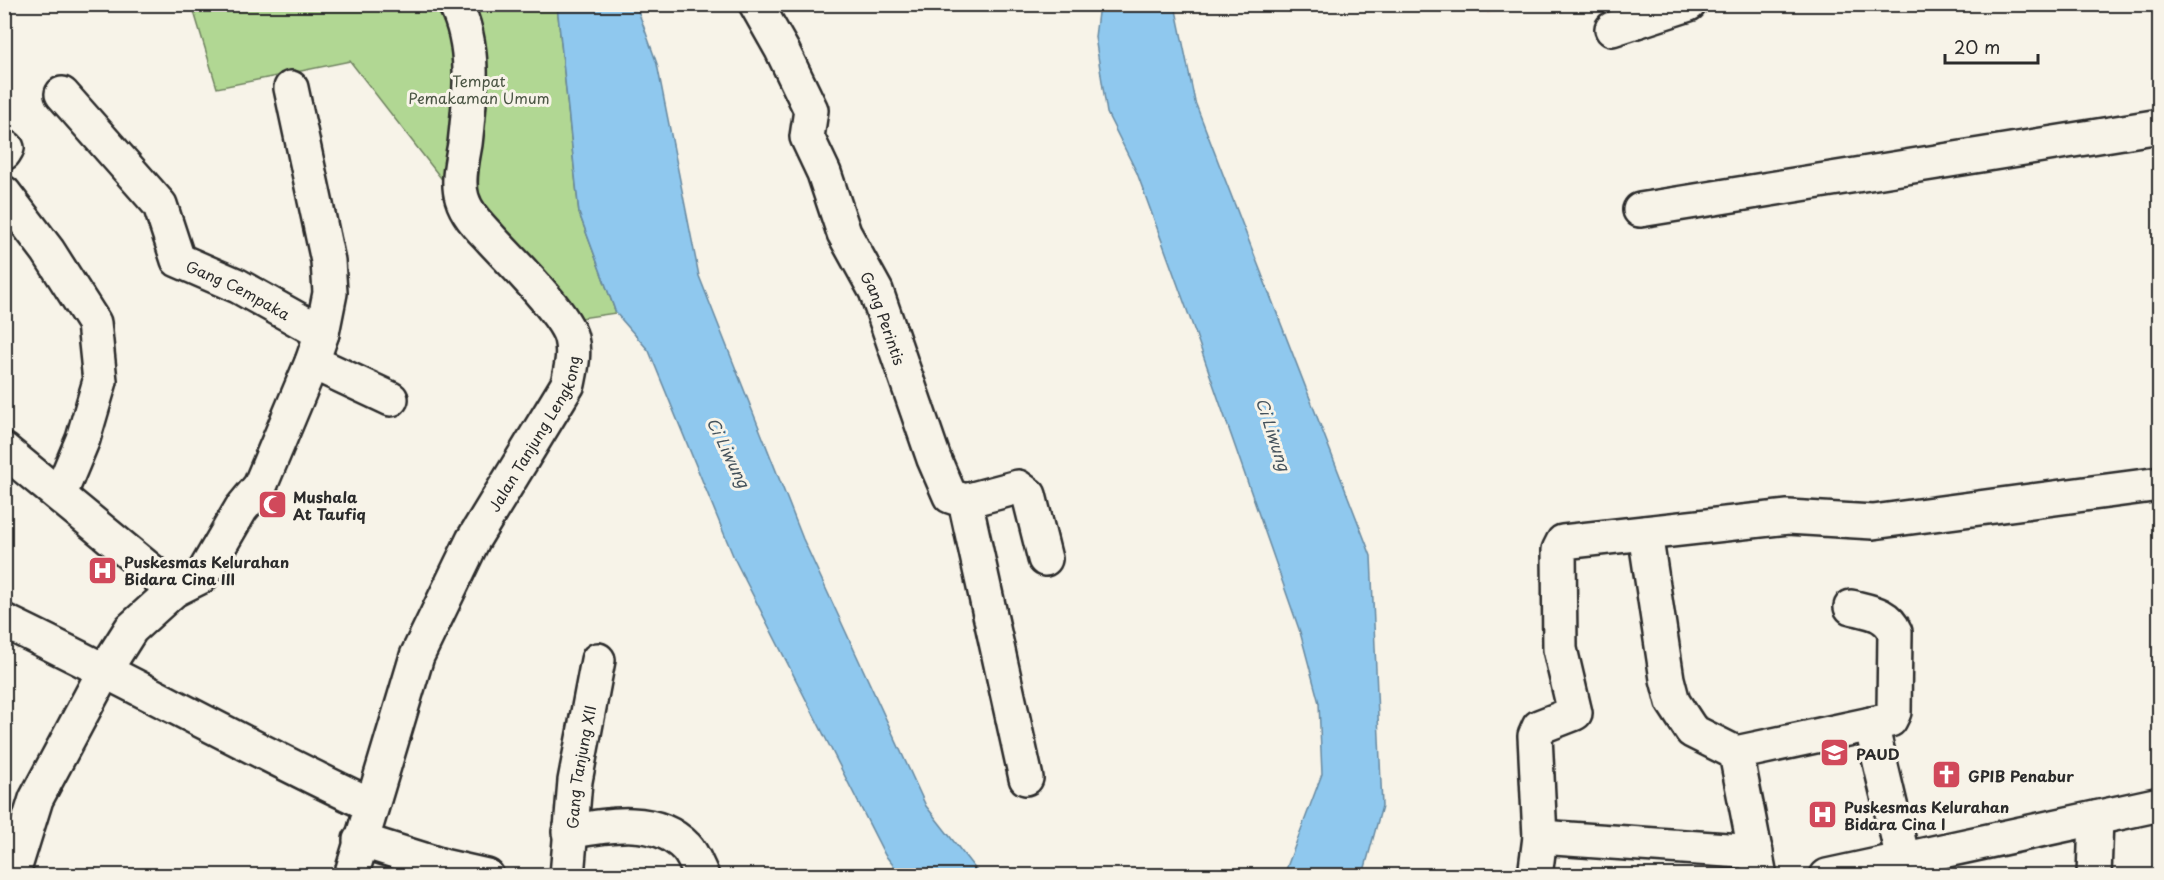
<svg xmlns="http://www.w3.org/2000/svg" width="2164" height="880" viewBox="0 0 2164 880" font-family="'Playpen Sans',sans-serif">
<rect width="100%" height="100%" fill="#f7f3e8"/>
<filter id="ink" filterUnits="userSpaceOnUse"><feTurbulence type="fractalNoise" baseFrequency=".0167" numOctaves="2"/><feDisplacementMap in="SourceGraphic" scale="12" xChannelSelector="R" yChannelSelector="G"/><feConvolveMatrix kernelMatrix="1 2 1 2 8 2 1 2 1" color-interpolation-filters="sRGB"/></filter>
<g filter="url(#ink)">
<path fill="#f6e2d4" d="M1485,4h46v1l-44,9z"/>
<path fill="#b1d793" stroke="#6e815f" stroke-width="1.5" d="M192,5h365l22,208 37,100 -56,8 -88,-103 -122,-157 -133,27z"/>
<path fill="#8fc8ee" stroke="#6789a0" stroke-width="1.5" d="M557,5h79l21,59 42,212 104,263 123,267 54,69h-79l-16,-20 -151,-297 -85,-207 -33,-38 -37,-100z
M1099,5h76l20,97 176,454 11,250 -19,69h-79l38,-101 -3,-71 -19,-71 -105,-300 -58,-159 -30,-60 -12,-76z"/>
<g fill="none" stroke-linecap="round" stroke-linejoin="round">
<defs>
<g id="minor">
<path id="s1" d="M756,4l26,46 29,60 -4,27 17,36 20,60 32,58 58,168 16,37 15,5 53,-14 11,8 16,64"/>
<path d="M1612,29l77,-25"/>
<path id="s2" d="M62,94l98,111 18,55 60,26 84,47"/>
<path d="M4,153l3,-5"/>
<path d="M4,193l44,58 46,72 6,58 -17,58 -23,55"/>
<path d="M1640,210l520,-84"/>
<path d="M312,362l79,37"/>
<path d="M4,450l170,140"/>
<path d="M965,501l61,277"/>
<path d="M1645,533l22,146 6,23 19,29 44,22 154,-33 4,-8 1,-80c-8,-19 -25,-20 -44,-25"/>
<path d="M4,621c124,59 243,126 367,184"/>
<path d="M1871,724l32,135"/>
<path d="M1736,753l24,123"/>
<path d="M569,832c38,-7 87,-17 117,15 7,7 11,19 16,29"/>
<path d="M1540,837l-5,-101 4,-9 36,-14 -15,-64 -1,-99 4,-8 225,-25 85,5 287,-38"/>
<path d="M360,840l83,26 44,10"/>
<path d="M12,876l24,-77 69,-129 26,-41 43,-39 28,-14 39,-67 19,-23 52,-124 10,-29 8,-40 -2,-32 -37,-173"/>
<path id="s3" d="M351,876l66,-220 56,-116 95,-156c3,-15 7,-30 3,-46 -6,-25 -61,-78 -80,-99 -11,-12 -24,-24 -29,-41 -5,-16 0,-37 3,-54 5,-45 12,-98 -10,-140"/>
<path id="s4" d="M567,876l8,-95 23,-121"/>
<path d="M1535,876l5,-39 216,15"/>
<path d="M1827,876l333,-72"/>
<path d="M2094,876l2,-58"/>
</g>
</defs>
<use href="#minor" stroke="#2b2b2b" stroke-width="38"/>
<use href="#minor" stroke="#f7f3e8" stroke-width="33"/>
</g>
</g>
<defs>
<symbol id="mosque-square" viewBox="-11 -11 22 22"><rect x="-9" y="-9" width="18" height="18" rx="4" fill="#d1495b" stroke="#f7f3e8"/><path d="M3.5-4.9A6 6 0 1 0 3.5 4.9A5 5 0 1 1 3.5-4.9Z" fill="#fff"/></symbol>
<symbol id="hospital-square" viewBox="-11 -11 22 22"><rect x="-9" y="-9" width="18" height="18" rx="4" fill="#d1495b" stroke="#f7f3e8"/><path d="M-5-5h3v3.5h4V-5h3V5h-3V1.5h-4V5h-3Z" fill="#fff"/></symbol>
<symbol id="school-square" viewBox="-11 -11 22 22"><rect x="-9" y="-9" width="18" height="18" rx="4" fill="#d1495b" stroke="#f7f3e8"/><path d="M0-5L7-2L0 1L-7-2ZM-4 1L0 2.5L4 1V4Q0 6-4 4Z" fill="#fff"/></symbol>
<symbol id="church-square" viewBox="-11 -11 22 22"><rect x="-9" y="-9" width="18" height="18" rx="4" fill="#d1495b" stroke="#f7f3e8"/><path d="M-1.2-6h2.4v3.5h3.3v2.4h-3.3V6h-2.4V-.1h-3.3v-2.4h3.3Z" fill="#fff"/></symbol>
</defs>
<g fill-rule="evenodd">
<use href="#mosque-square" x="256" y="488" width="33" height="33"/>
<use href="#hospital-square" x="86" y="554" width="33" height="33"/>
<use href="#school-square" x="1818" y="736" width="33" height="33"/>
<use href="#church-square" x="1930" y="758" width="33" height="33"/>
<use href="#hospital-square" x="1806" y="798" width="33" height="33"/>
</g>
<g text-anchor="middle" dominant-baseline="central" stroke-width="6" stroke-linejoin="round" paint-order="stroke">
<g font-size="15" fill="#4c5645" stroke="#f7f3e8">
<text x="479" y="80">Tempat<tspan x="479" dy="17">Pemakaman Umum</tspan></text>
</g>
<g font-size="15" fill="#2b2b2b" stroke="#f7f3e8">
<text stroke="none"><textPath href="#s2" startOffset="273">Gang Cempaka</textPath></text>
<text stroke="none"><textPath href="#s1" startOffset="344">Gang Perintis</textPath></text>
<text stroke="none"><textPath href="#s3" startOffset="482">Jalan Tanjung Lengkong</textPath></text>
<text stroke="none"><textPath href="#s4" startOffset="110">Gang Tanjung XII</textPath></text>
</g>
<g font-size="15" font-weight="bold" fill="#2b2b2b" stroke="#f7f3e8" text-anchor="start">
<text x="293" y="496">Mushala<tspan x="293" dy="17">At Taufiq</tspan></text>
<text x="124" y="561">Puskesmas Kelurahan<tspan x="124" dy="17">Bidara Cina III</tspan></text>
<text x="1856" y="753">PAUD</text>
<text x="1968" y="775">GPIB Penabur</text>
<text x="1844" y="806">Puskesmas Kelurahan<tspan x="1844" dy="17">Bidara Cina I</tspan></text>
</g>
<g font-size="16" font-style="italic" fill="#44525c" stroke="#f7f3e8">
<text transform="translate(1274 434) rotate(72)">Ci Liwung</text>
<text transform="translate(729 452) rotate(64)">Ci Liwung</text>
</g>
</g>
<rect width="2164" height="880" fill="none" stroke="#f7f3e8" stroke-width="24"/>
<rect x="12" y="12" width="2140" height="856" fill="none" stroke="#2b2b2b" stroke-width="2" filter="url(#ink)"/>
<path d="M1945 54v9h93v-9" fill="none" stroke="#2b2b2b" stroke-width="3"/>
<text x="1954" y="54" font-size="18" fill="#2b2b2b" stroke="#f7f3e8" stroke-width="4.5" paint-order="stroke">20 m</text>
</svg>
